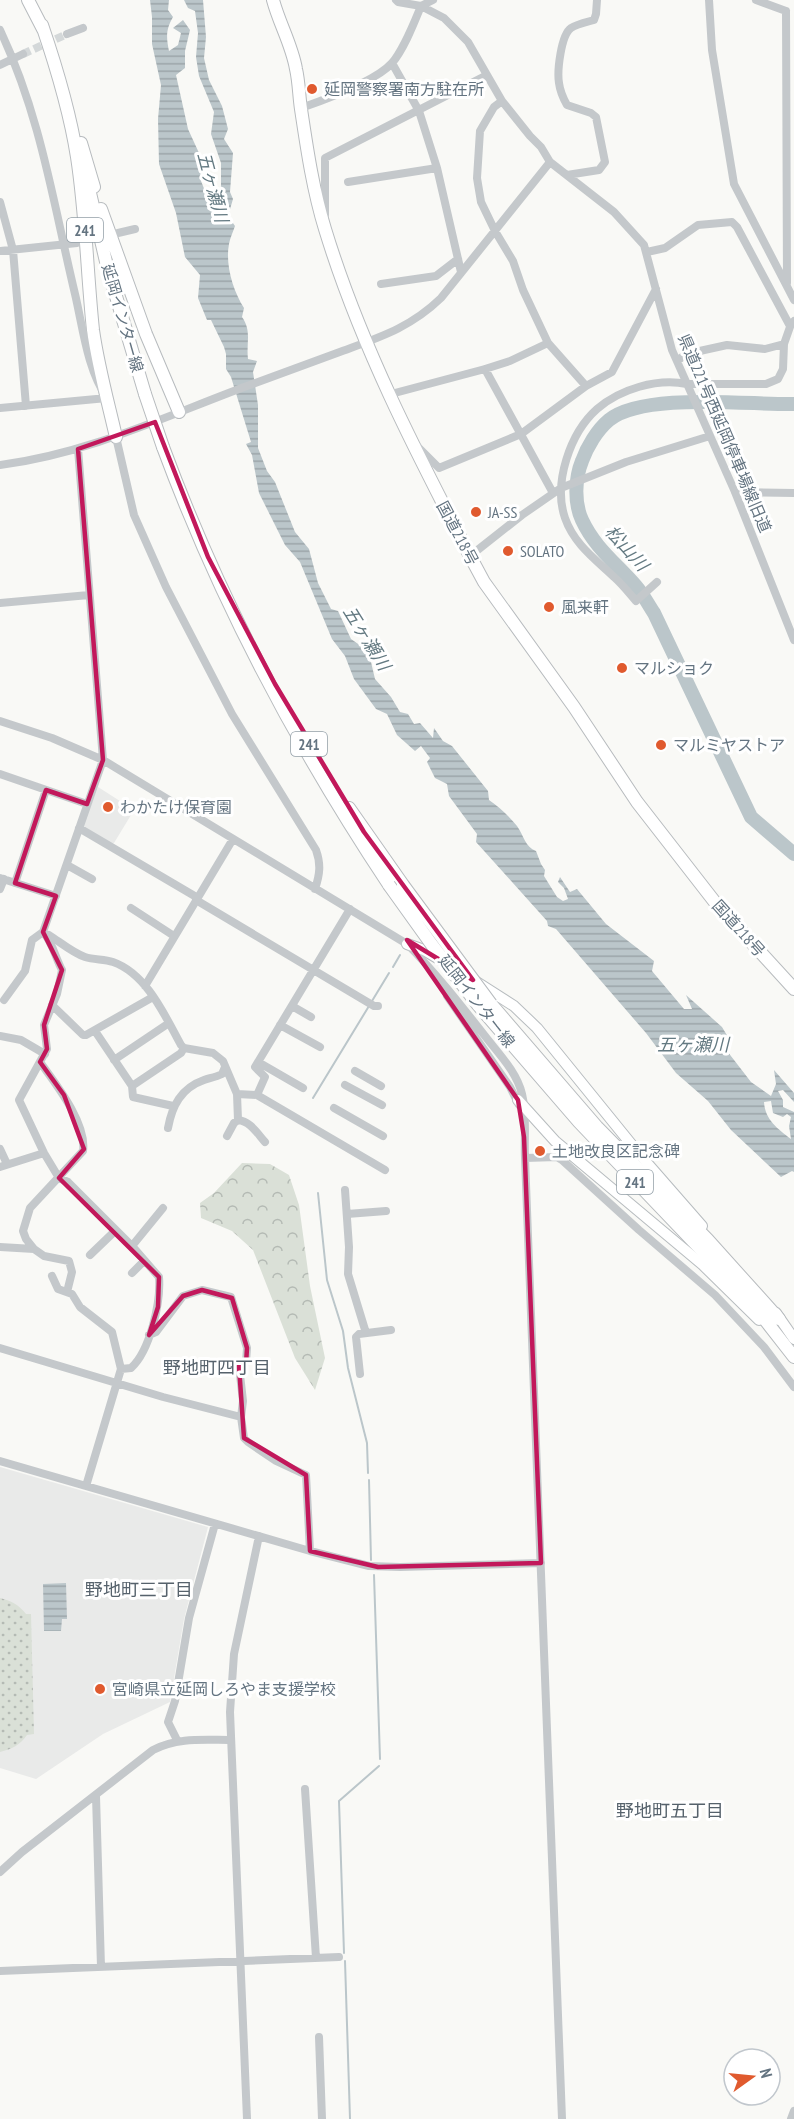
<svg xmlns="http://www.w3.org/2000/svg" width="794" height="2119" viewBox="0 0 794 2119" font-family="'PT Sans Narrow','Noto Sans JP',sans-serif">
<defs>
<pattern id="forest-crowns" width="20" height="18" patternUnits="userSpaceOnUse" patternTransform="scale(1.5)"><rect width="20" height="18" fill="#dae0d7"/><path d="M2 6a3 3 0 1 1 6 0M12 15a3 3 0 1 1 6 0" fill="none" stroke="#b4bab4"/></pattern>
<pattern id="park-dots" width="8" height="8" patternUnits="userSpaceOnUse" patternTransform="scale(1.5)"><rect width="8" height="8" fill="#dae0d7"/><path d="M2 2h.1M6 6h.1" fill="none" stroke="#b4bab4" stroke-width="1.8" stroke-linecap="round"/></pattern>
<pattern id="water-rules" width="6" height="5" patternUnits="userSpaceOnUse" patternTransform="scale(1.5)"><rect width="6" height="5" fill="#bbc6ca"/><path d="M0 2.5h6" fill="none" stroke="#9ca5a9"/></pattern>
</defs>
<rect width="100%" height="100%" fill="#f9f9f6"/>
<path fill="#e9eae9" d="M98,787l36,23 -20,33 -2,1 -28,-17 -1,-2z
M0,1467l208,60 -24,92 -14,83 -67,32 -67,45 -36,-11z"/>
<path fill="url(#forest-crowns)" d="M242,1163l28,1 19,11 10,30 11,81 15,72 -10,32 -20,-32 -42,-108 -21,-19 -31,-13 -1,-15 14,-10z"/>
<path fill="url(#park-dots)" d="M0,1598c12,3 19,7 26,16h5l3,120 -7,1c-7,10 -15,14 -27,17z"/>
<path fill="url(#water-rules)" fill-rule="evenodd" d="M150,0h19l-1,10 5,7c-7,12 -7,20 -4,34l9,-6 3,-12 -8,-5 10,-8 7,10 -5,21v17l-9,7 12,54 11,24 2,28 6,15 14,-9v-24l-10,-29 3,-22 -15,-36 -3,-19 2,-24 -3,-22 -7,-3 -4,-8h19l3,37 -2,21 5,22 13,26 6,23 -4,10 9,14 -3,39 3,7 -5,17 7,10c-2,6 -5,12 -6,18 -4,20 4,47 15,64l-2,9c10,14 4,26 6,42l9,2 -4,11 5,33v43l9,23 8,11 20,50 14,17 9,34 13,26 7,2 13,28 10,7 10,16 4,17 16,18 9,15 8,2 6,10 6,-1 13,15 1,-10 9,13 9,5 36,45 1,9c10,7 20,16 28,26 7,10 8,21 19,25l5,13 4,6 -1,6 13,21 6,4 5,-2 -4,-11 -6,-6 2,-5 10,15 7,-3 29,35 48,37 -2,10 32,38h8l-6,-14 36,32 6,10 -4,10 27,35 20,14 5,-12 -2,-14 20,23v9l-11,-12 -5,1 5,9v7l11,5v60l-2,-1 -11,6 -50,-47 -23,-29 -32,-28 -30,-40 -90,-104 -8,-3 -1,-5 -71,-79 1,-8 -28,-38 -2,-12 -12,-6 -8,-16 3,-4 -9,-12 -6,5 -18,-16 -10,-21 -11,-5 -22,-30 -9,-23 -13,-17 -32,-77 -15,-17 -26,-52 -7,-38 -6,-11 5,-2 -20,-65 -5,-8v-15l-2,-7 -13,-27h-4l-9,-22 2,-23 -15,-18 -9,-44 -17,-49 -1,-45 3,-34 -9,-41v-27zM771,1101l2,12 10,4 4,-3 4,3 -2,9 2,13c-13,-10 -26,-19 -27,-37z
M66,1583l1,36h-5l-1,12h-17l-1,-47z"/>
<g fill="none" stroke-linecap="round" stroke-linejoin="round">
<path stroke="#bbc6ca" stroke-width="2" d="M393,967l7,-12
M372,1001l17,-28
M313,1098l56,-92
M318,1193l9,87 16,51 5,37 19,75 1,30
M369,1480l2,80
M374,1575l6,184
M344,1953l-5,-152 40,-35
M345,1961l5,158"/>
<path stroke="#bbc6ca" stroke-width="14" d="M794,404c-45,1 -150,-12 -185,16 -12,10 -22,27 -27,41 -7,17 -8,42 0,59 13,28 34,43 54,66 7,8 12,18 18,27l97,204 43,37"/>
<path stroke="#d4d8d9" stroke-width="8" stroke-dasharray="8 4" stroke-linecap="butt" d="M23,54l44,-20"/>
<defs>
<path id="major" d="M407,944l17,6 20,12
M475,981l39,25 23,22 103,127 62,71
M518,1100l37,41 148,124 56,55
M776,1313l18,26"/>
<path id="highway" d="M28,0l16,31
M273,0c6,23 19,45 23,69 3,13 3,27 5,40 6,40 12,81 24,120 35,115 90,221 145,327l14,26 90,125 63,95 77,99 80,88
M42,25c15,44 28,87 35,132 9,58 10,116 16,173 5,36 15,72 23,107
M81,143l13,44
M87,180l20,86 38,128
M101,209l45,125 33,78
M163,447c57,154 135,301 226,438
M349,808l54,77
M491,1004l106,123 111,113 71,79
M478,1005l101,117 172,180 43,55"/>
</defs>
<use href="#major" stroke="#b7bcbf" stroke-width="12"/>
<use href="#highway" stroke="#b7bbbe" stroke-width="14"/>
<path stroke="#c4c8cb" stroke-width="8" d="M396,0l2,2 23,4 23,12 24,24 34,59 28,35 11,11 9,15 64,50 30,33 28,105 63,142 59,148
M709,0l3,50 22,134 60,116
M756,0l30,11
M786,11l1,272
M0,30c41,87 53,172 75,264 8,34 12,75 32,104l-107,10
M67,34l16,-6
M392,63l27,48 18,57 24,104
M0,65l23,-11
M502,101l-8,6 -14,24 -3,47 4,24 14,29 18,30 10,29 25,53 38,43 26,-14 44,-83
M301,108c23,-8 75,-27 91,-45 12,-14 22,-40 29,-57l12,-6
M567,175l32,-5 6,-8 -9,-45 -5,-4 -24,-8c-4,-7 -7,-14 -8,-22 -2,-12 2,-48 12,-55 6,-4 16,-6 23,-8l2,-6 1,-14
M348,182l89,-14
M0,202l13,48 13,156
M325,215v-57l162,-83
M118,233l17,-4
M0,251l77,-8
M647,252l18,-4 33,-23 34,-3 5,5 53,99
M381,284l55,-8 22,-17
M677,361l9,-7 41,-9 38,4 19,-5 7,-20 3,-3
M485,369l68,124
M389,396l2,-2 94,-25 25,-8 38,-18
M116,437l18,78 32,72 66,127 84,136c5,14 4,24 -1,39
M417,446l22,22 82,-34 65,-48
M0,465c87,-11 166,-49 247,-79 30,-11 60,-22 90,-33 40,-15 72,-24 104,-55l109,-136
M735,492l59,1
M470,556l52,-41 39,-27 65,-26 84,-26
M657,582l-21,19c-7,-8 -14,-17 -22,-24 -19,-18 -40,-33 -49,-59 -12,-35 5,-85 32,-109 23,-20 60,-31 90,-25h79l12,-5 5,-10 1,-25
M0,603l89,-8
M0,721l52,17 51,22 304,184c28,28 53,60 78,92 13,17 32,36 37,58 5,20 2,43 3,64l37,961
M0,774l87,30
M79,828l119,70
M67,865l25,14
M0,878l56,18
M15,883l31,-93
M0,889l4,-10
M196,900l178,106h4
M131,908l43,28
M350,909l-95,158 10,10 -8,18 128,75
M43,932c10,11 12,25 19,38l-5,24 -13,31 3,24 -28,51 25,53 15,25 9,4 64,64 27,31c2,25 -9,74 -28,91l-10,1
M49,935c11,7 24,18 36,22 9,3 19,2 28,5 34,12 52,54 68,83l3,3 29,5 10,8 14,33 1,26
M145,986l88,-147
M447,996l63,91 9,18
M4,1000l21,-29 7,-31 11,-8 60,-172 -25,-311
M52,1005l31,30h3l67,-38
M292,1006l19,11
M280,1025l40,22
M95,1031l37,55 1,11 40,9
M0,1036l21,4 24,14
M114,1060l55,-37
M258,1062l45,26
M355,1071l26,15
M345,1085l37,20
M132,1086l49,-33 3,-5
M237,1094l20,1
M334,1108l49,28
M168,1128c4,-22 13,-40 36,-48 6,-2 12,-3 18,-6l3,-7
M227,1136l7,-13 4,-3c12,1 19,13 27,22
M0,1149l7,15
M525,1158l32,-1 5,3 77,70 76,65 49,52 30,40
M0,1167l44,-14
M345,1190l4,57 -1,27 18,59
M347,1214l39,-3
M132,1246l31,-38
M0,1247l34,2 -8,-10 -3,-8 7,-23 53,-57c4,-28 -28,-68 -43,-89
M34,1249l10,7 25,5 3,11 -5,20
M90,1255l25,-24
M132,1273l12,-12
M52,1276l6,13 14,5 8,13 32,25 9,37 -35,117
M149,1335l7,-3 27,-36 19,-6 29,7 16,51 -1,14 -7,4 4,35 -2,16
M0,1348l163,49 78,20 3,21 4,4 28,19 30,14 4,76
M360,1374l-4,-37 3,-3 32,-4
M0,1461l310,90 59,15 31,1 141,-4
M177,1740l-9,-18 7,-21 14,-83 26,-94
M305,1789l11,169
M96,1796l5,171
M0,1872l22,-20 131,-102c24,-13 51,-10 78,-10
M0,1971l339,-14
M319,2037l3,82
M247,2119l-17,-407 4,-58 25,-118
M791,2119l3,-8"/>
<use href="#major" stroke="#fff" stroke-width="10"/>
<use href="#highway" stroke="#fff" stroke-width="12"/>
<defs>
<path id="highway-bridge" d="M145,394l18,53
M389,885l43,60 46,60
M403,885l88,119"/>
</defs>
<use href="#highway-bridge" stroke="#b7bbbe" stroke-width="14" stroke-linecap="butt"/>
<use href="#highway-bridge" stroke="#fff" stroke-width="12"/>
</g>
<path fill="none" stroke="#c2185b" stroke-width="4.5" stroke-linejoin="round" d="M155,422l53,135 67,127 89,148 109,148 -66,-40 111,160 6,37 17,426 -163,4 -68,-16 -4,-76 -62,-37 -5,-72 7,-2 1,-16 -15,-50 -30,-8 -19,6 -34,39 9,-28 1,-30 -100,-99 25,-29 -20,-54 -24,-33 7,-13 -3,-24 18,-55 -19,-38 13,-36 -41,-13 31,-93 41,14 16,-44 -25,-311z"/>
<g fill="#e05a2e" stroke="#fff" stroke-width="2">
<circle cx="312" cy="89" r="6"/>
<circle cx="476" cy="512" r="6"/>
<circle cx="508" cy="551" r="6"/>
<circle cx="549" cy="607" r="6"/>
<circle cx="622" cy="668" r="6"/>
<circle cx="661" cy="745" r="6"/>
<circle cx="108" cy="807" r="6"/>
<circle cx="540" cy="1151" r="6"/>
<circle cx="100" cy="1689" r="6"/>
</g>
<g text-anchor="middle" dominant-baseline="central" stroke-width="6" stroke-linejoin="round" paint-order="stroke">
<g fill="#fff" stroke="#929ea7" stroke-width="1.5">
<rect x="67" y="218" width="36" height="24" rx="4.5"/>
<rect x="291" y="732" width="36" height="24" rx="4.5"/>
<rect x="617" y="1170" width="36" height="24" rx="4.5"/>
</g>
<g font-size="15" font-weight="bold" fill="#647481">
<text x="85" y="230">241</text>
<text x="309" y="744">241</text>
<text x="635" y="1182">241</text>
</g>
<g font-size="16" fill="#647481" stroke="#fff" text-anchor="start">
<text x="324" y="89">延岡警察署南方駐在所</text>
<text x="488" y="512">JA-SS</text>
<text x="520" y="551">SOLATO</text>
<text x="561" y="607">風来軒</text>
<text x="634" y="668">マルショク</text>
<text x="673" y="745">マルミヤストア</text>
<text x="120" y="807">わかたけ保育園</text>
<text x="552" y="1151">土地改良区記念碑</text>
<text x="112" y="1689">宮崎県立延岡しろやま支援学校</text>
</g>
<g font-size="16" fill="#647481" stroke="#fff">
<text transform="translate(123 318) rotate(74)">延岡インター線</text>
<text transform="translate(725 433) rotate(67)">県道221号西延岡停車場線旧道</text>
<text transform="translate(458 533) rotate(62)">国道218号</text>
<text transform="translate(739 928) rotate(48)">国道218号</text>
<text transform="translate(477 1001) rotate(52)">延岡インター線</text>
</g>
<g font-size="18" font-style="italic" fill="#647a82" stroke="#fff">
<text transform="translate(213 187) rotate(75)">五ヶ瀬川</text>
<text transform="translate(627 548) rotate(48)">松山川</text>
<text transform="translate(367 638) rotate(58)">五ヶ瀬川</text>
<text x="693" y="1044">五ヶ瀬川</text>
</g>
<g font-size="18" fill="#56626c" stroke="#fff">
<text x="217" y="1367">野地町四丁目</text>
<text x="139" y="1589">野地町三丁目</text>
<text x="670" y="1810">野地町五丁目</text>
</g>
</g>
<g transform="translate(752 2077) rotate(75)"><circle r="28" fill="#ffffff" stroke="#c1c7cd" stroke-width="1.5"/>
<path d="M0-4.5L10 22L0 15L-10 22Z" fill="#e05a2e"/>
<text y="-9" font-size="16" font-weight="bold" text-anchor="middle" fill="#647481">N</text>
</g>
</svg>
